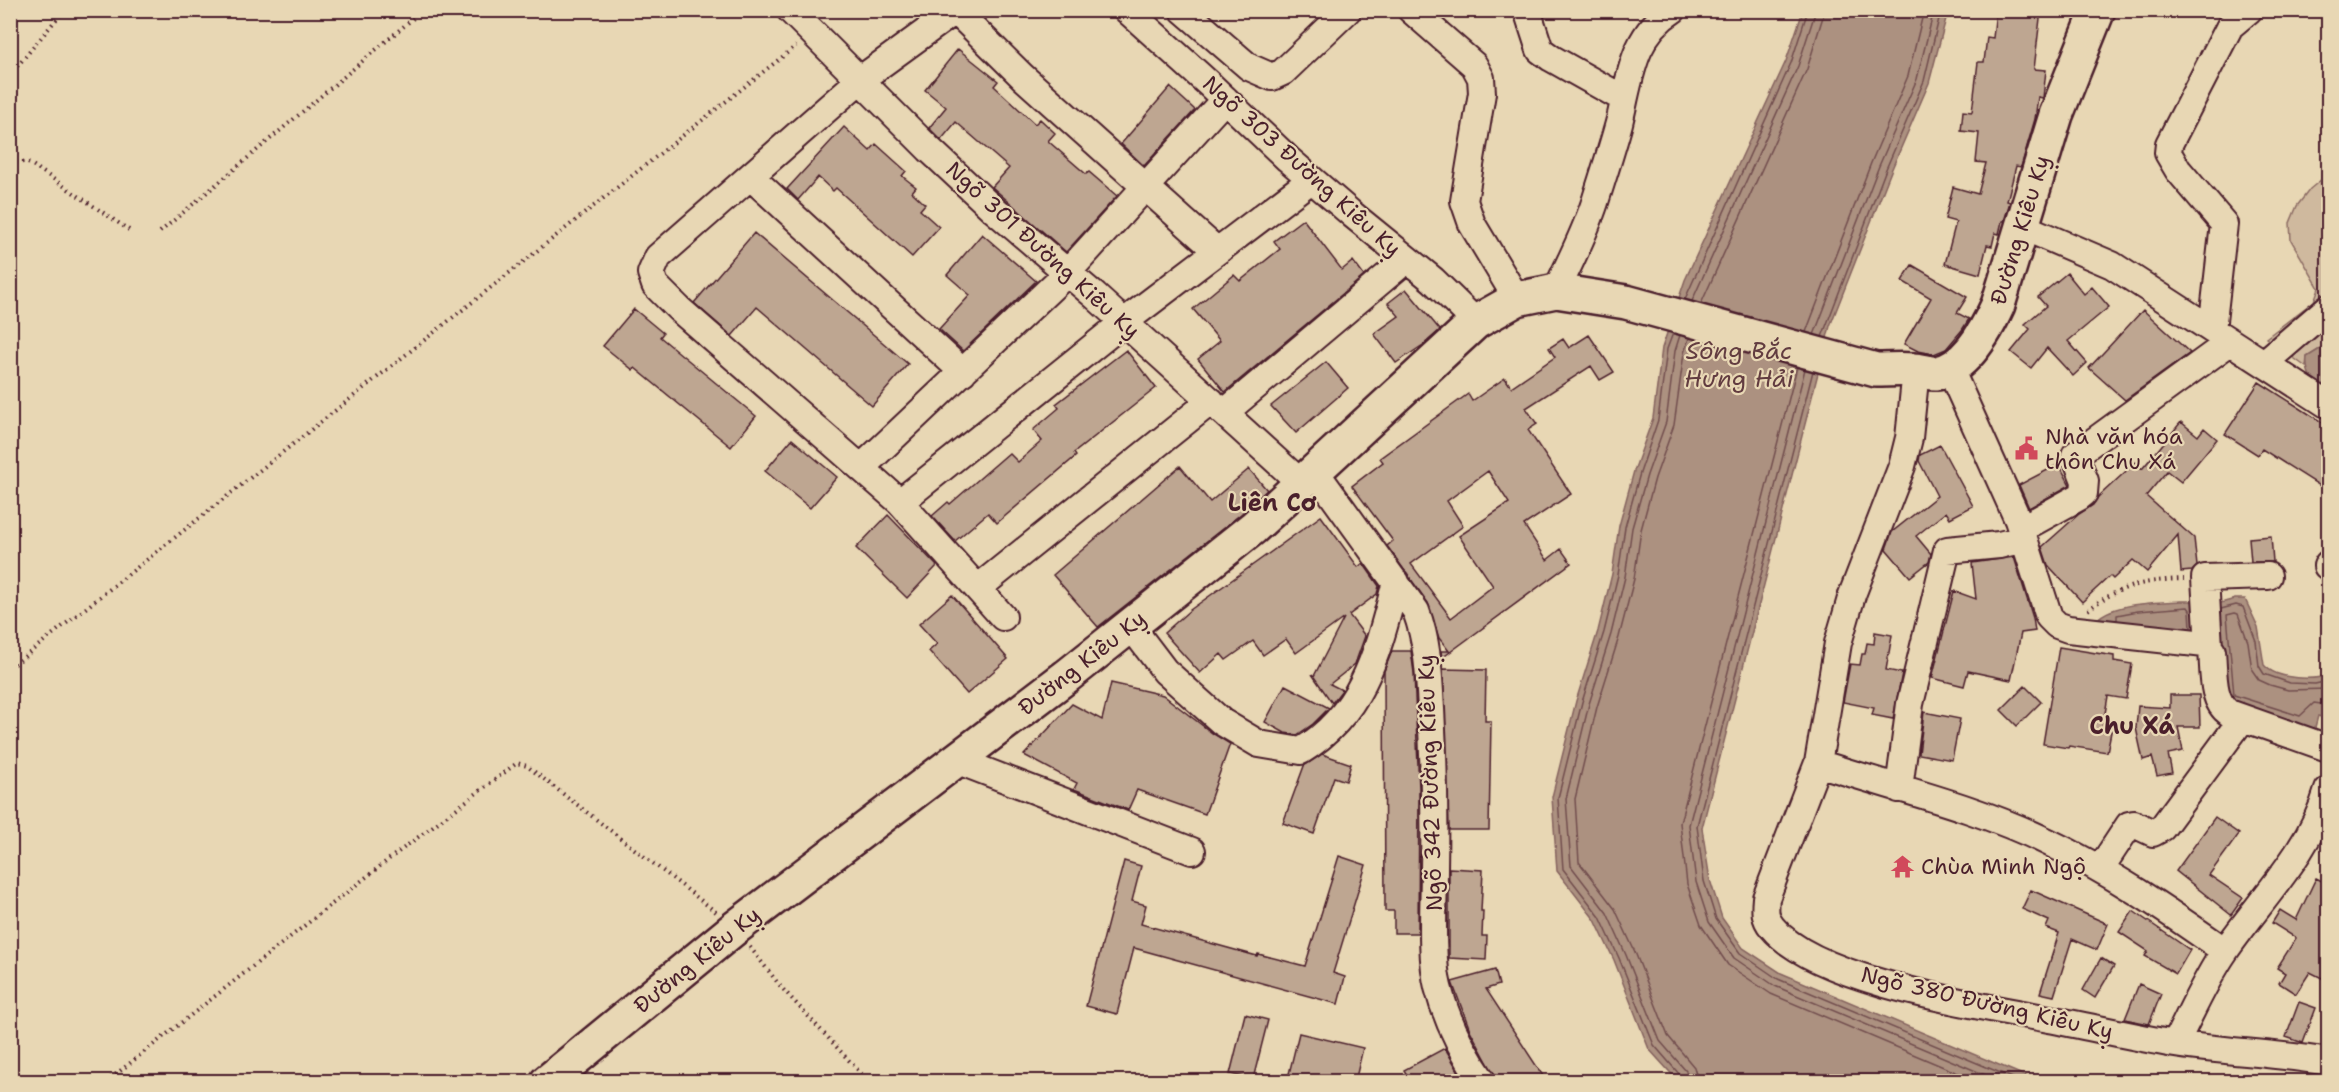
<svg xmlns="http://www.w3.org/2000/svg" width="2339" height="1092" viewBox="0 0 2339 1092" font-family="'Shantell Sans',sans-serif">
<rect width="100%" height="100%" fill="#e8d7b4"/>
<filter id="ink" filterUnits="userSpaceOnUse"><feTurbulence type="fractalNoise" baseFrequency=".0167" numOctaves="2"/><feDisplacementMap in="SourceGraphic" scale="12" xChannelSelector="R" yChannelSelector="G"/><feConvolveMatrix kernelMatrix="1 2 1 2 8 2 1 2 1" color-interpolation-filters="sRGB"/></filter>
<g filter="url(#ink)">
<path fill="#cfb99e" stroke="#8c6c64" stroke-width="1.5" d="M2328,174v170l-21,13 -1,10 -40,-29 48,-37 5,-13 -28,-48 -1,-17 7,-17 13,-17z"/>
<path fill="#ac9180" stroke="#85635e" stroke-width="1.5" d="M1803,11h145l-19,72 -38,88 -61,155 -128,502 8,52 12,38 21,30 38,25 256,108h-359l-29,-32 -35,-89 -19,-40 -38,-49 -5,-74 24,-96 22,-70 14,-57 7,-48 15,-55 19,-53 9,-70 23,-68 101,-219z
M2328,344v50c-14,-10 -23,-19 -21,-37z
M2235,599h10l13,28 6,38c12,14 48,16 64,10v44l-10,-3 -4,15 -86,-24 -11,-103z
M2180,601h12l4,4 1,34 -103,-16c15,-21 62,-20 86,-22z"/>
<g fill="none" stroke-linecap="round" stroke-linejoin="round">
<path stroke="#714d4d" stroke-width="1.5" d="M1685,299l106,-236 17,-53
M1692,301l106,-235 18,-56
M1701,304l106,-235 18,-59
M1806,332l65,-169 37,-87 16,-66
M1673,333l-6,16 -9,71 -18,53 -15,54 -7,48 -14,57 -22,70 -24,96 5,71 37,48 19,41 35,87 26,30 1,7
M1680,335l-5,16 -9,71 -19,53 -15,53 -7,49 -14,57 -22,70 -23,95 5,67 36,47 19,42 34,86 26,30 3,11
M1814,335l65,-169 38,-87 17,-69
M1822,337l64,-168 38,-88 17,-71
M1689,338l-5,15 -10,72 -19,53 -14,52 -7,49 -15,58 -22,70 -22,92 4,63 36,47 20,43 33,84 26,31 4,15
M1797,367l-117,456 7,61 14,41 27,40 43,29 208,88
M1805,369l-116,456 7,57 13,40 25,36 41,28 227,96
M1813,371l-116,455 7,55 12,38 24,34 38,26 244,103
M2221,609l15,-4 7,2 13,34 3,25 5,8 26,9 25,1 13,-3
M2117,620v-5l21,-4 50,-4 2,3 1,18
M2328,689l-40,1 -18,-5 -11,-5 -7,-10 -4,-28 -10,-28 -3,-1 -8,2 7,80 66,21 14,-13 14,2"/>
</g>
<path fill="#bea691" stroke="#4a1f2b" stroke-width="1.5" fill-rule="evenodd" d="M1996,10h45l-7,59 12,1 -3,28 -5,-1 -3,22 -14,48 -5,-1 -9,35 3,1 -6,19h-2l-3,13 -4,-1 -3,13 -5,-1 -7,29 -35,-10 11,-42 -11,-3 8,-32 25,7 8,-31 -10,-1 3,-29 -18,-2 2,-20 9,1 6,-50h6l3,-25 6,1z
M958,49l40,32 -4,5 41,38 5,-5 15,14 -7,8 38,33 3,-2 28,24 -51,56 -74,-65 17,-19 -53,-46 -15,18 -12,-12 17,-21 -21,-17z
M1170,87l25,23 -51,56 -23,-22z
M844,127l26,24 6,-7 30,27 -4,5 14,11 -4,5 13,12 -5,6 19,17 -27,30 -76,-69 -3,3 -15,-14 -20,23 -11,-11z
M1303,219l39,51 11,-9 11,15 -139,116 -27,-33 22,-18 -27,-32 41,-34 6,6 40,-32 -6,-8z
M754,233l154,131 -36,42 -115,-99 -25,29 -38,-33z
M982,234l54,47 -73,70 -24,-22 31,-34 -23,-20z
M1912,265l55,32 -10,16 12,6 -7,11 -16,19 -12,5 -16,-3 -14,-7 27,-46 -29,-17z
M2067,273l17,21 8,-7 17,20 -41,34 19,22 -14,13 -26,-28 -16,20 -20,-16 19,-23 -5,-5 21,-18 -8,-9z
M1406,289l34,41 -17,15 -27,18 -22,-29 25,-18 -11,-13z
M634,309l29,24 -3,4 96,79 -25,31 -96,-79 -2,2 -30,-24z
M2143,310l47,43 -65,47 -36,-32z
M1589,335l25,37 -14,8 -9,-14 -65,42 11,16 -9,6 43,64 -47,31 23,35 14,-11 10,14 -129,95 -1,-7h8l-10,-13 -11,-35 -41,-57 6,-5 -41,-55 31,-24 -3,-4 88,-64 4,7 33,-23 6,9 44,-30 -6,-9 14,-9 6,9zM1488,471l21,32 -50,33 34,50 -42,32 -40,-54 52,-38 -16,-25z
M1126,350l30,38 -82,65 2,3 -79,67 -9,-10 -33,28 -23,-25 16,-14 2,2 59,-51 9,9 24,-21 -9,-11 26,-22 -3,-4z
M1326,362l22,26 -52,45 -25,-27z
M2259,382l69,44v65l-66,-42 -4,6 -33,-21z
M2181,422l17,14 6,-8 13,11 -36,43 -14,-11 -21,25 48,42 3,28 -5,5 -11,1 -3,-37 -31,37 -14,-12 -20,19 -3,-3 -28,26 -34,-37 -6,-18 37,-33 14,-9 5,-8 38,-35 6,7z
M792,439l45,38 -27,31 -45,-37z
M1940,445l33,61 -23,12 -4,-6 -30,24 15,18 -2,8 -19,15 -24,-28 6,-17 45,-36 -18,-35 1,-6z
M2059,464l11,21 -41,23 -10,-23z
M1180,466l30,36 39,-33 18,21 -26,24 -143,113 -45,-52z
M888,515l49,51 -30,32 -51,-50z
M1321,516l37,51 5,-4 16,23 -2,8 -28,21 16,21 -10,28 -25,20 12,6 -10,13 -20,-29 2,2 30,-58 -48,35 -10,-14 -23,16 -10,-14 -27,19 -5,-6 -21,19 -36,-40 26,-23z
M2271,536l2,26h-22l-2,-24z
M2014,557l19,61 2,13 -14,2 -10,47 -43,-9 -4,15 -32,-8 22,-87 22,8 -4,-36z
M952,595l56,64 -41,35 -38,-43 8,-7 -18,-20z
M1875,632l17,3 -6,35 16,3 -9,46 -21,-4 2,-7 -31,-6 7,-38 10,1 2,-11h3l2,-11 7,1z
M2059,647l55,9v5l18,3 -6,35 -18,-3 -5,29 9,2 -5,25 -38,-6 -1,2 -25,-4z
M1392,651h19l3,22 5,116 -1,144h-24v-22h-9l-1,-240z
M1443,669l43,1 -1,51h6l-2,109h-40z
M1111,683l52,12 49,38 18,11 -25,70 -68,-24 -9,20 -54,-21 3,-6 -53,-28 48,-51 30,16z
M1285,685l44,23 -16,16 -16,11 -12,-2 -20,-11z
M2025,686l16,16 -24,24 -16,-16z
M2170,695h29l1,32h-22l5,24 -15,3 4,19 -15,3 -5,-19 -9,3 -7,-32 2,-22 32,2z
M1924,712l36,7 -8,41 -33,-6z
M1322,754l29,10 -5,17 -12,-4 -20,57 -31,-11 21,-57z
M2215,817l24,17 -30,41 34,23 -12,17 -55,-44z
M1339,856l27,9 -33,108 12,4 -7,27 -204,-56 -17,66 -31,-8 38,-145 17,5 -9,35 14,4 -5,19 116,32 1,-2 47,12z
M1449,868l34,2 -2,41h2l-1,25h5l-1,24 -37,-2z
M2316,878l12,6v97l-18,-9 -14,22 -17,-11 6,-10 -8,-5 19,-30 -24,-15 8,-13 16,10z
M2031,890l77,34 -11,26 -25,-11 -18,57 -14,-3 19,-60 -13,-5 3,-7 -27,-12z
M2133,911l57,39 -14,24 -31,-18 3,-5 -29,-19z
M2101,958l13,8 -19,32 -12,-8z
M1495,970l4,15 -13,4 61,93h-49l-28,-52 -18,-48z
M2139,984l22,10 -12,30 -24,-5z
M2299,1002l17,6 -13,35 -17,-6z
M1245,1014l23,6 -15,59 -23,-5z
M1299,1033l64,15 -8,34h-68z
M1445,1048l20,34h-54l-7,-12z"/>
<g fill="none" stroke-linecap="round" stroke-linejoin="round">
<defs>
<path id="minor" d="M790,10l139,139 64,60 102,87 206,187
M956,10l-95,69 -203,178 -7,16 4,12 24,24 221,193 224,-180 187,-142
M1127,10l82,74 79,75 65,56 80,65 43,42
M1183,10l66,57 23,10 11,-5 65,-62
M1411,10l63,55 7,13 1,15 -18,108 8,23 45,75
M1527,10l13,40 11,8 73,41
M956,11l67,66 194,174
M751,177l212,195
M2021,226l91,39 216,140
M1556,291c14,-29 29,-58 39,-89 8,-26 17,-53 24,-79 11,-43 13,-88 54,-113
M2212,330l12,-106 -46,-54 -10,-17 1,-9 61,-118 19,-16
M2264,363l64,-55
M1950,369l68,151 31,97 8,8 11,4 137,15 7,7c2,19 -1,50 17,62l99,35
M1916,370l-7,68 -7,28 -50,129 -14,48 -20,120 -52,135c-1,11 -2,20 6,29 43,54 209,79 277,92 42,8 84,18 126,25 51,8 103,9 153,18
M1224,413l183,-154
M862,467l206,-195 157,-173
M1315,471l101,140c12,32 13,64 15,98 3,53 4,107 3,160 0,34 -4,86 4,118 9,35 25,66 45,95
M900,502l103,115
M2021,529l58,-32 5,-4 1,-12 -10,-26 155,-113
M2327,566l1,-2
M978,588l233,-187
M1130,625l35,46 57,51 37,22 42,7c64,-39 77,-102 95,-169
M2209,647l-4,-69 63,-2
M956,760l236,91
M1818,763c76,25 156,43 228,78 64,30 122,70 179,110
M1899,789l11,-85 37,-154 52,-5 25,-6
M2100,869l29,-44 5,-1 19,9 9,-5 81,-110
M2175,1044c16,-31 30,-64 50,-93 35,-51 86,-101 103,-161"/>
<path id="major" d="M547,1082l188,-154 332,-252 186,-148 223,-206 41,-23 39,-8 70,11 250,68c13,0 26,-1 38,0 8,0 16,4 23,3 29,-5 50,-44 61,-68l58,-190 42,-105"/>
</defs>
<use href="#minor" stroke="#4a1f2b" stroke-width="30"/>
<use href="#major" stroke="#4a1f2b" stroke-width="38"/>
<path stroke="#4a1f2b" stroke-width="4" stroke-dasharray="1.5 4.5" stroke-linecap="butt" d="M10,95l5,-26 49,-59
M10,163l14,-1 7,2 101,68
M160,232l263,-222
M2088,610c29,-24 60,-30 96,-31
M10,668l786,-622
M750,947l31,40 88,95
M106,1082l287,-226 124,-93 10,3 189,146"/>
<use href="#minor" stroke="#e8d7b4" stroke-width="26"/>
<use href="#major" stroke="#e8d7b4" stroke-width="33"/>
</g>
</g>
<defs>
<symbol id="civic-bare" viewBox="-9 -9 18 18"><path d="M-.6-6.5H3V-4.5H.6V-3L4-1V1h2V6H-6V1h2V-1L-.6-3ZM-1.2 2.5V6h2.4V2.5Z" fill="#d1495b" stroke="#e8d7b4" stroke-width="2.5" paint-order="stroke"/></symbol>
<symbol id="temple-bare" viewBox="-9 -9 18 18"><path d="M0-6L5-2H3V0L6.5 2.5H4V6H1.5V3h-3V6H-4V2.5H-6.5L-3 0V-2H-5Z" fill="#d1495b" stroke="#e8d7b4" stroke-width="2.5" paint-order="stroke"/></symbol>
</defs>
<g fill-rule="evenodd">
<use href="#civic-bare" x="2010" y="432" width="33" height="33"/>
<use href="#temple-bare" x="1886" y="850" width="33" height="33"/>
</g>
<g text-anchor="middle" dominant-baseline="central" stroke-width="4.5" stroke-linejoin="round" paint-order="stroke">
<g font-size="22" fill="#4a1f2b" stroke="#e8d7b4">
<text transform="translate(1302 166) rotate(42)">Ngõ 303 Đường Kiêu Kỵ</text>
<text transform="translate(2020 230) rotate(-73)">Đường Kiêu Kỵ</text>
<text transform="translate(1043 250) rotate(42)">Ngõ 301 Đường Kiêu Kỵ</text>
<text transform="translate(1082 663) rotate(-38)">Đường Kiêu Kỵ</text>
<text transform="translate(1430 783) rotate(-92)">Ngõ 342 Đường Kiêu Kỵ</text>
<text transform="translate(697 960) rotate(-39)">Đường Kiêu Kỵ</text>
<text transform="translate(1987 1003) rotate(13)">Ngõ 380 Đường Kiêu Kỵ</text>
</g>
<g font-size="22" fill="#4a1f2b" stroke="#e8d7b4" text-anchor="start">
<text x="2045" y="436">Nhà văn hóa<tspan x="2045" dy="25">thôn Chu Xá</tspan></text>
<text x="1921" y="866">Chùa Minh Ngộ</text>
</g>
<g font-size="24" font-style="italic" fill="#623c40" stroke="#e8d7b4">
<text x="1739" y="351">Sông Bắc<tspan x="1739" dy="28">Hưng Hải</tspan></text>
</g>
<g font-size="24" font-weight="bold" fill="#4a1f2b" stroke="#e8d7b4">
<text x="1272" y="503">Liên Cơ</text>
<text x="2132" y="726">Chu Xá</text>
</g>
</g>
<rect width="2339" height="1092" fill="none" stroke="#e8d7b4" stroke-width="36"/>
<rect x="18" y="18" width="2303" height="1056" fill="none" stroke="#4a1f2b" stroke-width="2" filter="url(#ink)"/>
</svg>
